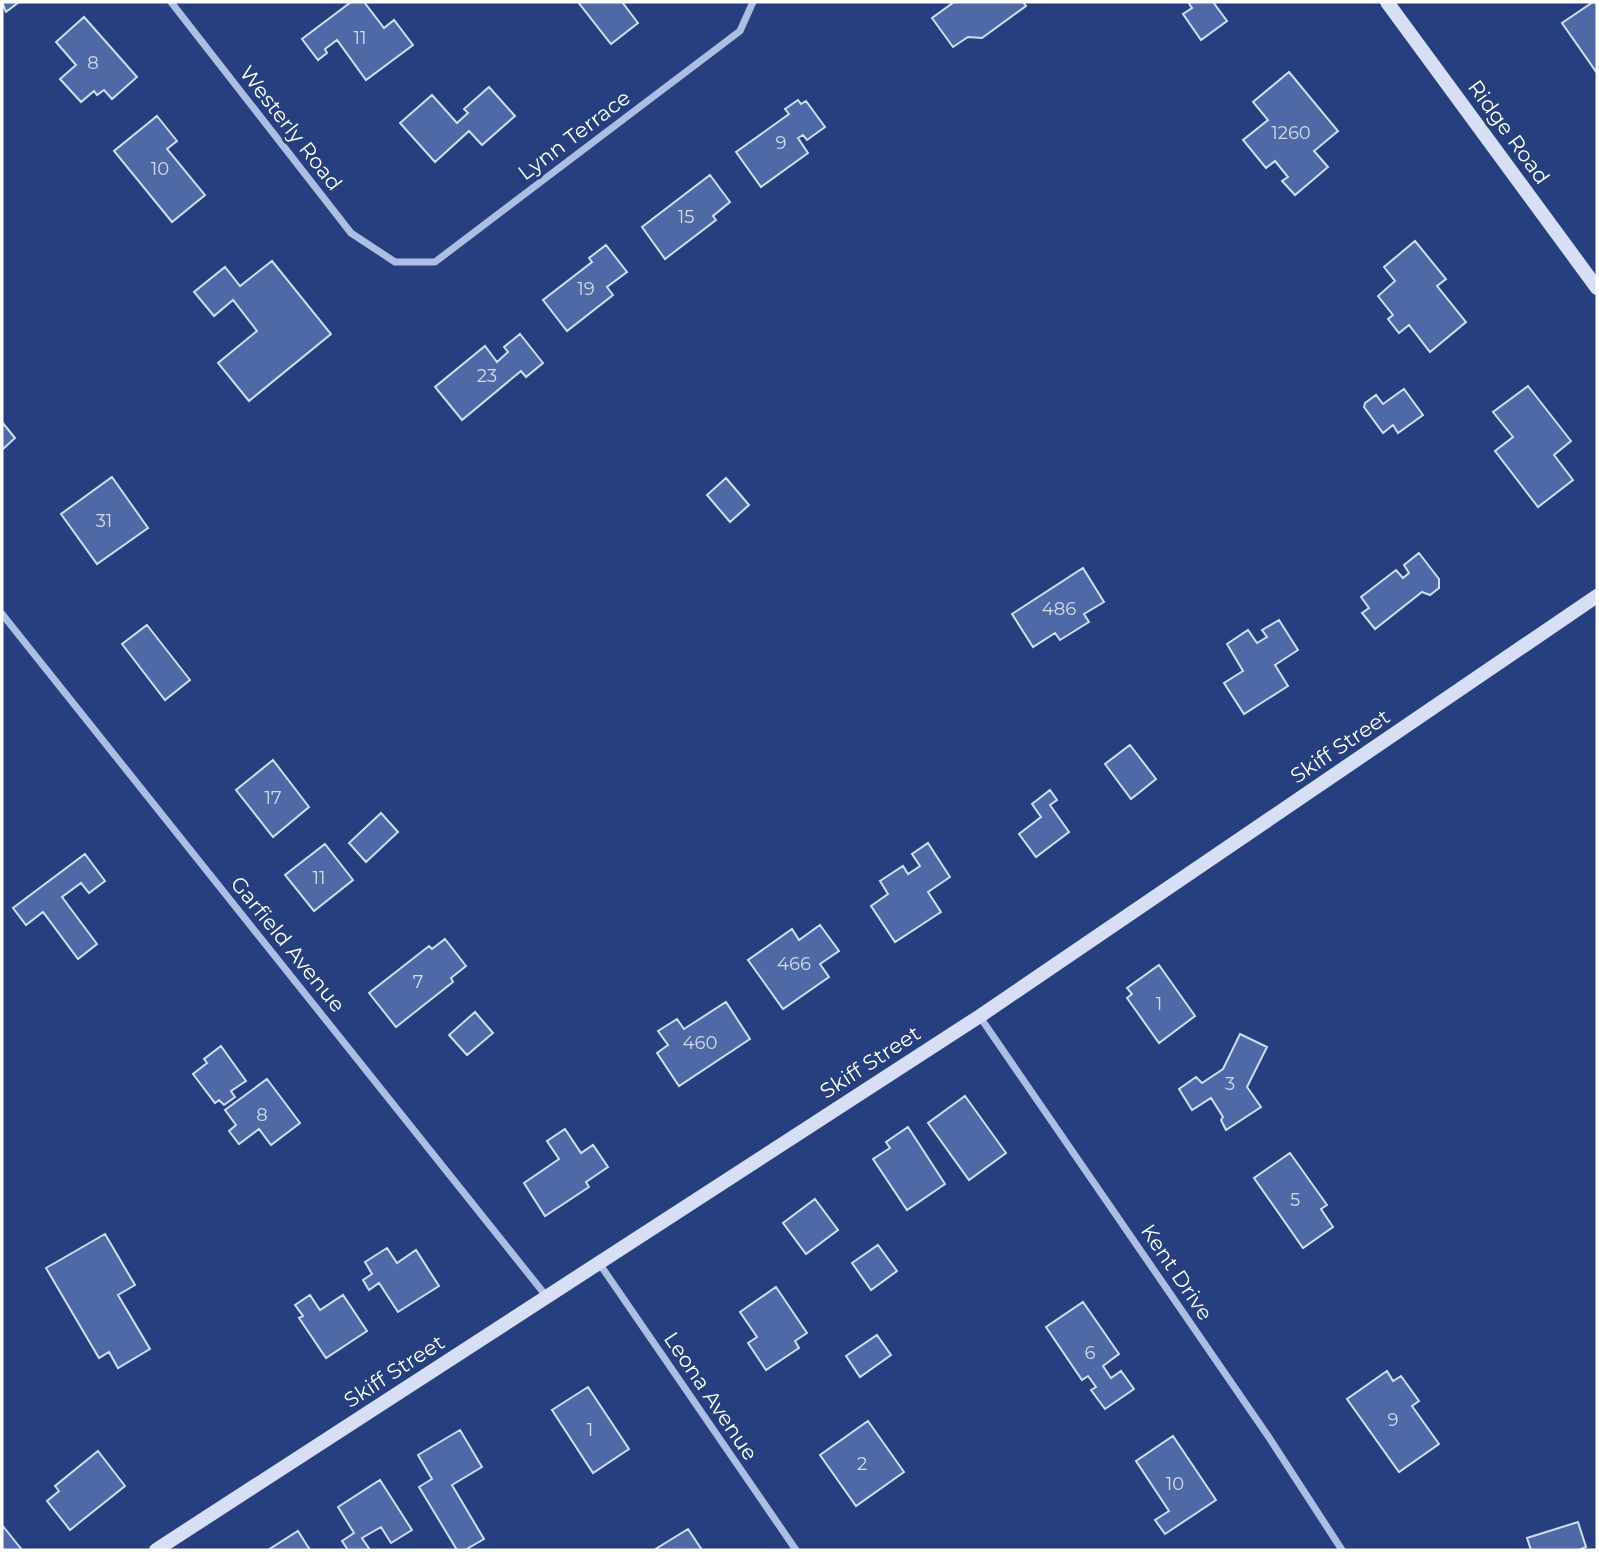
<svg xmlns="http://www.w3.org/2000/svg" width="1599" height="1552" viewBox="0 0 1599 1552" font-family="Montserrat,sans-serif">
<rect width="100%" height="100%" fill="#273f7f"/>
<path fill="#4f69a7" stroke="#d0dbf4" stroke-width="2" d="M2,2h17l-13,10z
M351,2h13l20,26 10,-8 19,25 -47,35 -29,-40 -12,9 2,4 -9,7 -16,-21z
M578,2h44l16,21 -27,21z
M954,2h69l3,4 -44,32 -14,-1 -15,10 -21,-29z
M1188,2h25l14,19 -26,19 -18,-26 9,-6z
M1593,2h4v71l-35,-50z
M84,17l53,60 -25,22 -8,-9 -7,5 -3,-4 -13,11 -21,-23 16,-14 -20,-23z
M1289,72l49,59 -24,20 14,16 -33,28 -13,-14 6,-4 -13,-16 -9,7 -23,-28 25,-20 -15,-18z
M489,87l26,29 -33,29 -13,-14 -34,31 -35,-39 32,-28 25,28 11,-10 -4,-4z
M798,100l3,4 5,-3 19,26 -18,13 -4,-5 -5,3 10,15 -47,34 -25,-35 53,-38 -4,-5z
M157,116l20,25 -10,8 38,46 -33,27 -58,-71z
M710,175l20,27 -17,14 3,4 -51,39 -23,-32z
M1415,241l31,38 -9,7 29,36 -36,30 -21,-27 -10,8 -11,-14 5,-4 -15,-19 17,-15 -11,-14z
M606,245l21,27 -20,15 6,8 -46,36 -24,-31 49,-38 -3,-4z
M272,261l59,73 -82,67 -31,-38 39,-32 -24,-31 -19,16 -20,-24 31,-25 15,19z
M520,334l23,29 -17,14 -5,-6 -59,49 -27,-33 50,-41 12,16 11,-10 -4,-5z
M1528,386l43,55 -17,14 19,25 -35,27 -43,-56 18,-14 -20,-25z
M1404,389l19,26 -25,18 -5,-8 -10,8 -19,-26 1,-4 11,-8 7,9z
M2,422l13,16 -13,12z
M112,477l36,51 -51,36 -36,-50z
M726,478l23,27 -19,17 -23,-27z
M1419,553l20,26v9l-9,7 -8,-3 -47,37 -13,-16 7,-5 -8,-11 35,-27 7,8 6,-5 -5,-8z
M1083,568l21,34 -20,12 5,8 -29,18 -5,-7 -22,14 -21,-33z
M1279,620l19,30 -23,15 13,21 -44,28 -20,-31 19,-12 -16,-27 21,-14 9,13 10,-6 -5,-7z
M147,625l43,55 -25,20 -43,-56z
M1130,745l26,34 -25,20 -26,-35z
M273,760l36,47 -36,30 -37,-47z
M1050,790l7,10 -7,5 19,27 -33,25 -17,-23 22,-17 -9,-13z
M381,813l17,19 -32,30 -17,-19z
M928,843l22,34 -22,15 13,20 -46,30 -24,-36 17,-12 -8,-13 23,-15 5,8 12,-8 -8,-12z
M325,844l28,36 -39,31 -29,-36z
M85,854l20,27 -16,12 -8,-10 -19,14 35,47 -19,15 -35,-47 -17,13 -13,-17z
M820,925l19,26 -19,13 9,13 -46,32 -35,-49 44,-31 7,11z
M445,939l21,27 -15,12 2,4 -57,45 -27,-34 60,-47 3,3z
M1159,965l36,51 -36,27 -32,-45 5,-4 -5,-6z
M726,1002l24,37 -71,47 -22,-33 11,-8 -10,-14 19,-12 7,10z
M475,1012l18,21 -26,22 -18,-20z
M1240,1034l27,13 -20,40 14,20 -35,23 -5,-10 2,-3 -12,-19 -19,12 -13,-21 17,-12 6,6 21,-14z
M221,1046l25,35 -15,10 4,6 -11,8 -5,-5 -4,3 -22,-29 14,-11 -3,-4z
M267,1079l33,44 -29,22 -12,-16 -20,15 -10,-13 7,-6 -11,-15z
M965,1096l41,57 -37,27 -41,-57z
M908,1127l37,57 -38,26 -34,-51 17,-11 -4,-6z
M565,1129l16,24 12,-8 15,22 -22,15 3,5 -44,29 -21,-33 35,-24 -12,-18z
M1290,1153l37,52 -6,4 12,18 -30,21 -49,-70z
M815,1199l23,31 -32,24 -23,-31z
M105,1234l30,51 -17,10 32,54 -32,19 -9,-16 -10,6 -53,-90z
M878,1245l19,26 -26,19 -19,-27z
M387,1248l10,15 19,-13 23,36 -41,26 -19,-29 -10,7 -6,-10 9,-6 -7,-12z
M776,1287l31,46 -12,8 4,7 -33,22 -18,-27 9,-6 -17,-25z
M310,1295l10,15 23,-15 24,36 -41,27 -27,-40 4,-2 -8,-11z
M1083,1302l36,52 -16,12 8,12 10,-7 13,18 -29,20 -14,-19 5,-3 -8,-11 -6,4 -36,-53z
M877,1335l14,20 -31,22 -14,-21z
M1387,1371l6,10 8,-5 18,25 -7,5 27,38 -40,28 -52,-73z
M588,1387l41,62 -36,24 -41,-63z
M868,1421l36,51 -48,34 -36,-51z
M460,1430l22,37 -30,18 32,54 -19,11h-8l-38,-63 13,-8 -14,-24z
M1173,1436l43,64 -51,34 -10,-14 14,-9 -33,-50z
M98,1451l27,35 -55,44 -23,-29 12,-10 -4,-5z
M380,1480l32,50 -21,13 -10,-16 -19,11 8,12h-22l-6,-9 12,-8 -16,-26z
M1578,1522l8,25 -7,3h-48l-4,-12z
M2,1525l20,25h-20z
M688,1529l14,21h-48z
M298,1531l12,19h-42z"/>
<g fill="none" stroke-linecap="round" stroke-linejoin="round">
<path stroke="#adbee5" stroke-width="7" d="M171,2l180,231 44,29h40l305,-231 13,-29
M2,614l545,683
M980,1017l288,419 74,114
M599,1263l197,287"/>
<path stroke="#d6dff5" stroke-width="14" d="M1387,2l210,286
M156,1550l824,-534 617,-420"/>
</g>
<g text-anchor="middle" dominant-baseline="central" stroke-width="6" stroke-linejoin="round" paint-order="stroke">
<g font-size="18" fill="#d3dae9">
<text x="360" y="38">11</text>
<text x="93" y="63">8</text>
<text x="1291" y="133">1260</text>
<text x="781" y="143">9</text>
<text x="160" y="169">10</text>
<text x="686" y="217">15</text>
<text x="586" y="289">19</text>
<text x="487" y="376">23</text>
<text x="104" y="521">31</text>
<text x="1059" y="609">486</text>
<text x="273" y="798">17</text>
<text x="319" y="878">11</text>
<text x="794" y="964">466</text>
<text x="418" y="982">7</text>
<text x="1159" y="1004">1</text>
<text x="700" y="1043">460</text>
<text x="1230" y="1084">3</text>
<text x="262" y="1115">8</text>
<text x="1295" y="1200">5</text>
<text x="1090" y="1353">6</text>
<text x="1393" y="1420">9</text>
<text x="590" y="1430">1</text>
<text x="862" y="1464">2</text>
<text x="1175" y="1484">10</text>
</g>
<g font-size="21" fill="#fff" stroke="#273f7f">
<text transform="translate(291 128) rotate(52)">Westerly Road</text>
<text transform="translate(1509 132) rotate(54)">Ridge Road</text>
<text transform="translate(574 135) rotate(-37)">Lynn Terrace</text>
<text transform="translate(1340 746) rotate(-34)">Skiff Street</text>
<text transform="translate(288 944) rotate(51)">Garfield Avenue</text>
<text transform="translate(870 1062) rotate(-33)">Skiff Street</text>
<text transform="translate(1177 1272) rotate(56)">Kent Drive</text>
<text transform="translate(394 1371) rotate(-33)">Skiff Street</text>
<text transform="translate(711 1396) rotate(56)">Leona Avenue</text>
</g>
</g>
<rect width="1599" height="1552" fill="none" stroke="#ffffff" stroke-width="7"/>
</svg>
